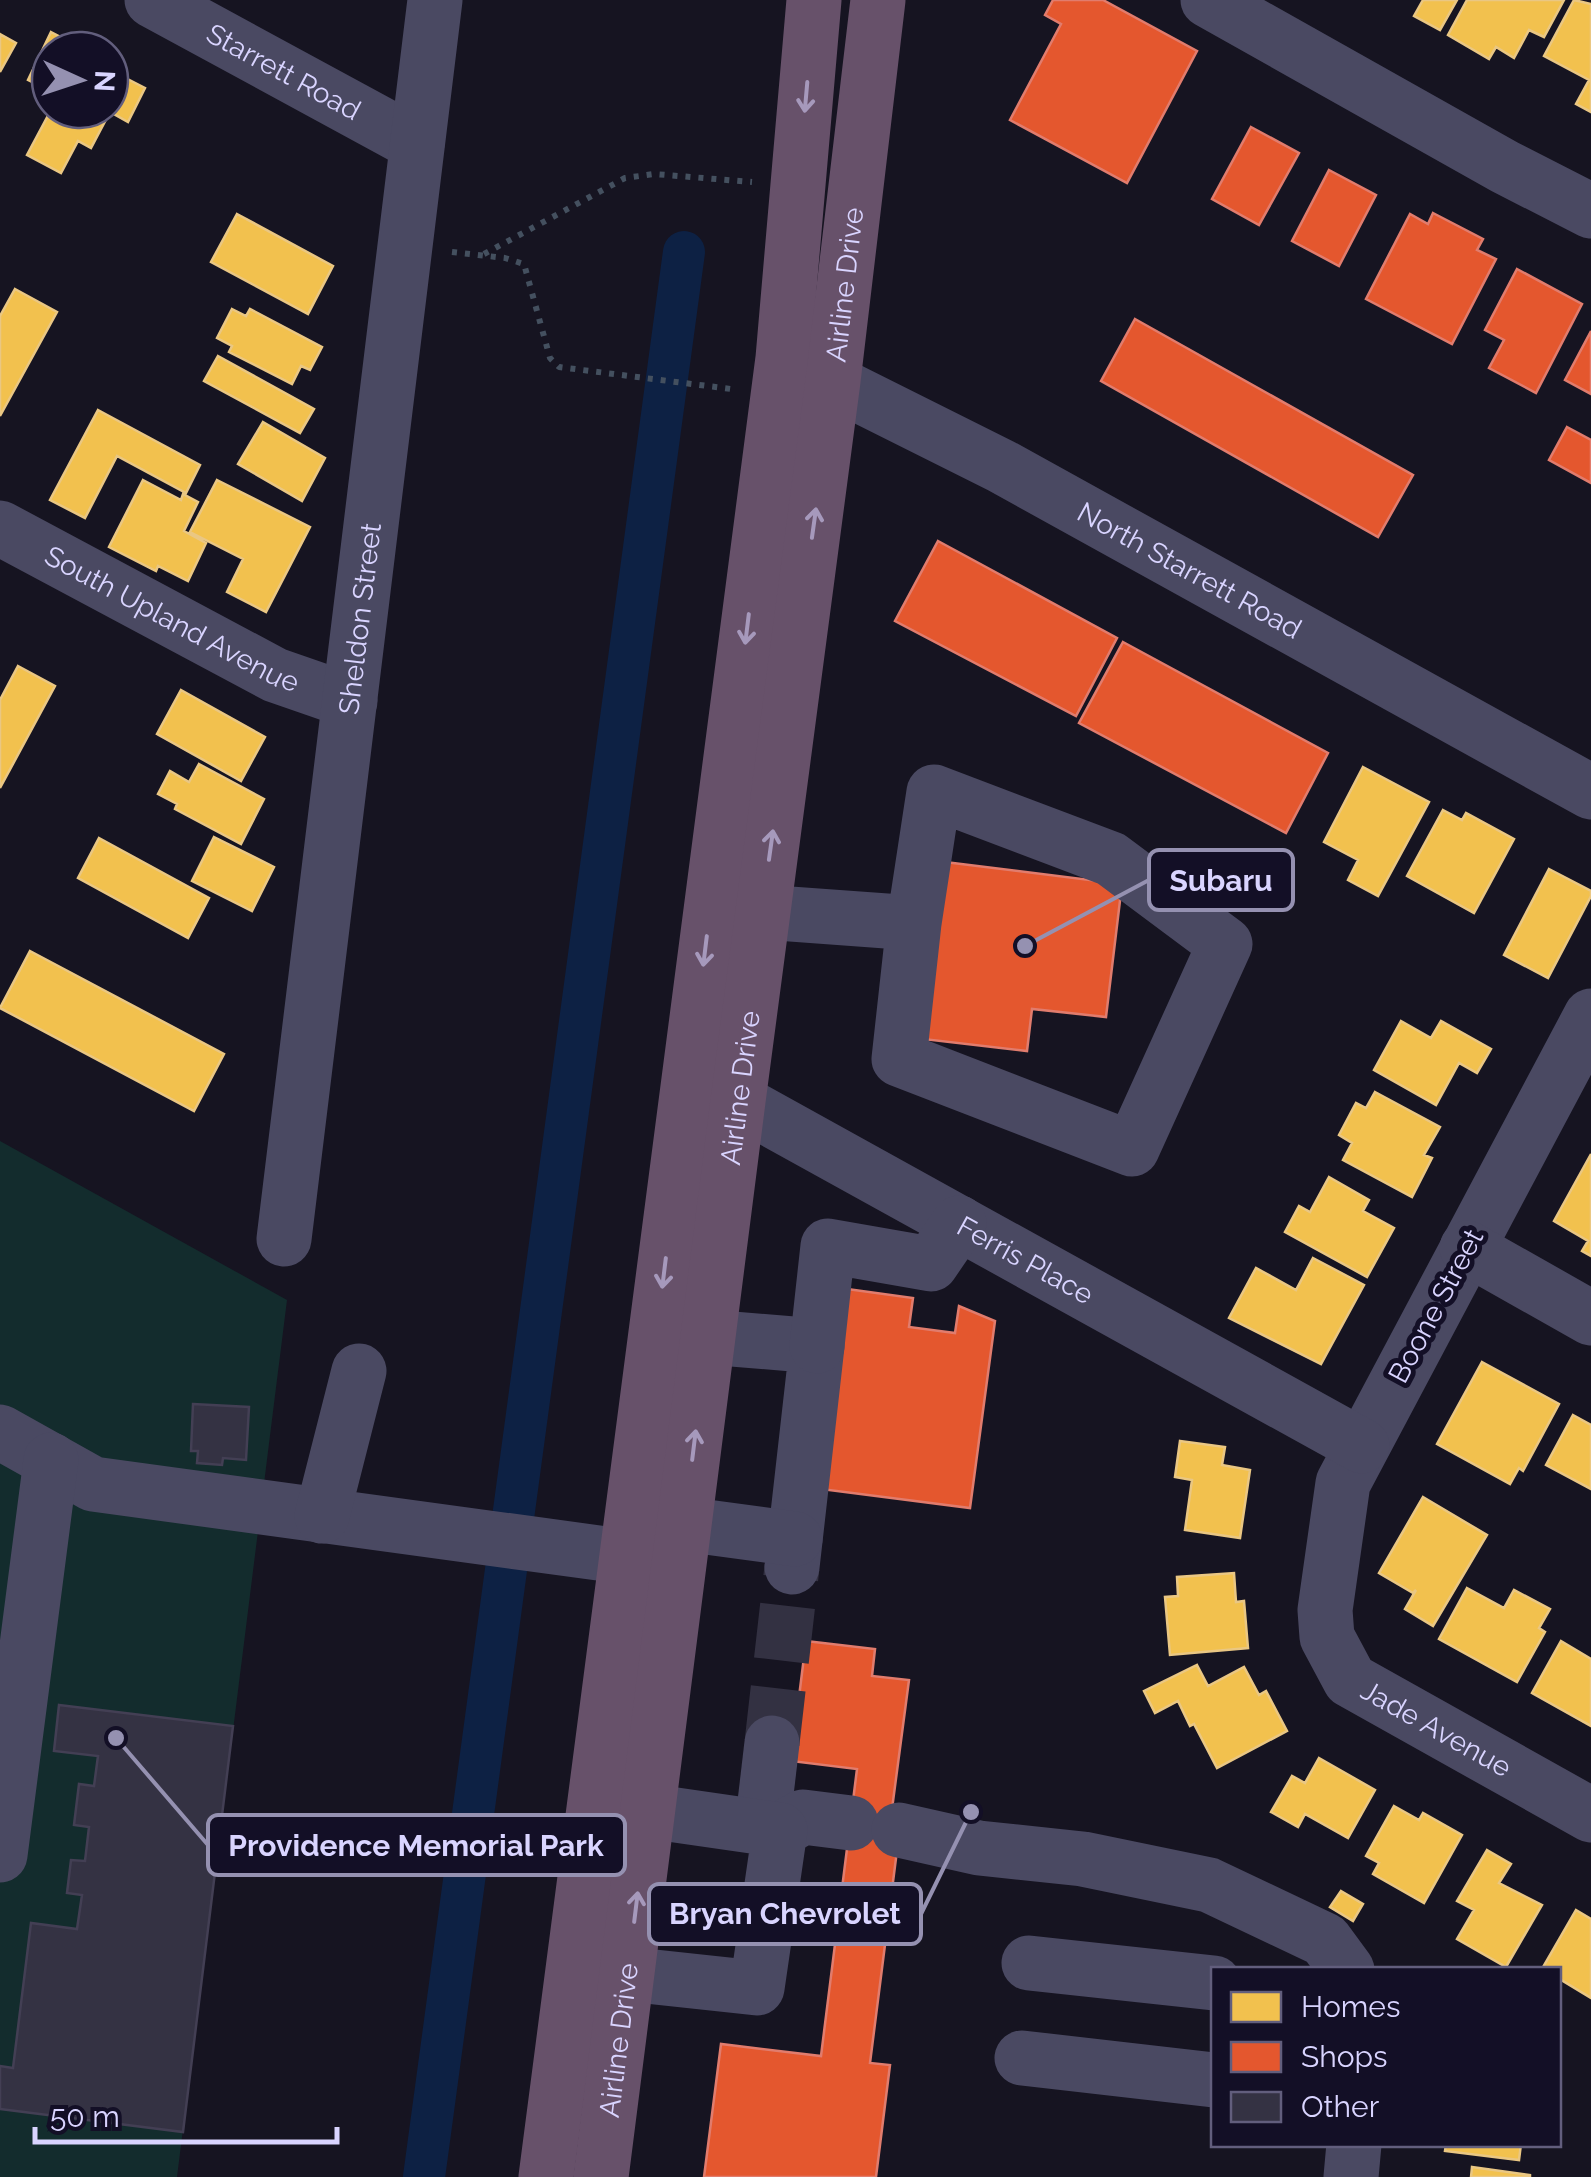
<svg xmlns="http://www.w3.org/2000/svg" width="1591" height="2177" viewBox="0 0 1591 2177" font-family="Raleway,sans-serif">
<rect width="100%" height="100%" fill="#161421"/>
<path fill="#132c2d" d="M0,1141l287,159 -110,877h-177z"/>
<path fill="#f2c14e" stroke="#eac783" stroke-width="2.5" d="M1423,0h34l-17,30 -26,-14z
M1467,0h97l-20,37 -15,-7 -15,28 -18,-11 -7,12 -41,-24z
M1574,0l17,4v108l-15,-8 13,-24 -45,-24z
M51,32l25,13 -2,5h-24v41l-22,-11z
M0,34l16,9 -16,29z
M110,70l35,18 -17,34 -18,-10 -19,36 -13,-7 -17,32 -34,-18 24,-45h59z
M237,214l96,52 -25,48 -97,-52z
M15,289l42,23 -57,104v-100z
M232,309l14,7 4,-7 72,38 -12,23 -9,-4 -9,18 -63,-32 3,-6 -15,-8z
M218,356l96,53 -14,24 -96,-52z
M98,410l102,55 -14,28 -69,-37 -32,62 -35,-18z
M263,422l62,36 -23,43 -64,-37z
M143,480l38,20 2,-6 15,8 -14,29 22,12 -18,38 -30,-15 -2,5 -47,-24z
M217,480l93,47 -44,85 -39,-20 16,-33 -53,-27z
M18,666l37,20 -55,102v-88z
M181,690l84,47 -24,44 -84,-47z
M199,764l65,35 -23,45 -66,-35 2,-5 -19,-10 12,-23 19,11z
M1363,767l66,35 -51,94 -30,-16 10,-20 -34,-18z
M1443,810l19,10 4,-7 48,26 -40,74 -67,-37z
M214,837l60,30 -22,44 -60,-30z
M99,838l110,60 -21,40 -110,-60z
M1549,869l42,22v5l-43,82 -44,-23z
M30,951l194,103 -30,57 -194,-103z
M1401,1021l30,17 10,-17 50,28 -14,24 -18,-10 -23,42 -62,-35z
M1375,1092l65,35 -16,28 8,3 -20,39 -69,-37 9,-17 -13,-8 17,-32 10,5z
M1591,1154v102l-9,-5 6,-10 -34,-20z
M1329,1177l40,23 -6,11 31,17 -27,49 -82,-45 14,-26 11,6z
M1313,1258l51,27 -43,79 -92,-46 27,-50 40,22z
M1482,1362l77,42 -36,67 -4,-3 -9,16 -73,-40z
M1573,1415l18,10v64l-45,-24z
M1180,1441l45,6 -3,18 28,5 -10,68 -55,-8 7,-50 -17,-3z
M1423,1497l64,38 -54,91 -28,-17 11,-19 -3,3 -34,-20z
M1234,1573l2,29 8,-1 4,47 -78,7 -5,-58 13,-1 -1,-19z
M1467,1588l37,20 10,-18 36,19 -11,19 6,4 -28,50 -78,-43z
M1561,1641l30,18v67l-59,-33z
M1197,1665l11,21 36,-19 15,28 7,-4 21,40 -70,37 -23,-44 -4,2 -12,-25 -23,12 -11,-22z
M1319,1758l56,32 -27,48 -43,-24 -7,13 -27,-15 21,-36 13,7z
M1394,1806l25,14 4,-7 39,22 -38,68 -51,-29 6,-11 -13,-7z
M1487,1850l24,14 -12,19 43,22 -36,62 -49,-28 17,-29 -17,-9z
M1341,1891l22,13 -10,17 -23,-14z
M1576,1910l15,9v79l-33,-20v-8l-16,-1z
M1446,2144h75l-2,16 -74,-9z
M1472,2167l58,8v2h-59z"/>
<path fill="#e4572e" stroke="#e17c6d" stroke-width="2.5" d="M1053,0h50l94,51 -70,132 -117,-63 51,-96 -16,-9z
M1251,127l48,26 -40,72 -47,-26z
M1329,170l47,25 -37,71 -47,-25z
M1433,213l50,26 -6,11 19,9 -44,85 -86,-45 44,-85 18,10z
M1517,269l65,35 -46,89 -47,-25 15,-28 -19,-10z
M1135,319l278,156 -35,62 -277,-156z
M1591,331v63l-26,-14z
M1567,427l24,13v43l-42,-23z
M938,541l179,97 -41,78 -181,-95z
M1123,642l205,111 -42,80 -207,-110z
M945,862l177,22 -16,133 -74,-8 -5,42 -104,-12z
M840,1288l73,10 -4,29 46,6 4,-27 36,15 -25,187 -157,-20z
M806,1641l69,8 -3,27 37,4 -17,129 10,2 -32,252 20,2 -14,112h-172l17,-133 100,12 36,-287 -66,-8z"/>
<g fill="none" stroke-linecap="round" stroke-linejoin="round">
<path stroke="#0d2144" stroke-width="42" d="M424,2177l260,-1925"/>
</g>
<path fill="#343243" stroke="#433f54" stroke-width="2.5" d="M193,1404l56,3 -3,53 -23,-2 -1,7 -25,-2 1,-12h-7z
M59,1705l174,21 -50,406 -183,-23v-43l13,2 18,-145 46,6 5,-34 -15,-2 4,-33 14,1 4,-34 -15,-2 5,-41 15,2 4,-30 -44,-5z"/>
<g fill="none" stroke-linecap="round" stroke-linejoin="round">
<path stroke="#333142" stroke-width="55" stroke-dasharray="55 28" stroke-linecap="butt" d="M772,1743l20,-176"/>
<path stroke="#44505f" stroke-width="6" stroke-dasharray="5 8" stroke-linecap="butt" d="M452,252l53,6 19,6 26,94 9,9 172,22
M484,254l141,-76 29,-4 98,8"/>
<g stroke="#4a4962" stroke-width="55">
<path id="s1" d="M152,0l265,144"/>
<path d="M1208,0l297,167 86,44"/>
<path id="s2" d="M793,362l208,104 590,326"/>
<path id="s3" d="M0,528l275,147 75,26"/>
<path d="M762,912l152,11 20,-131 177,67 114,85 -93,205 -233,-90 15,-136"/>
<path id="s4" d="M1591,1016l-248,467 -18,127 2,27 23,43 241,135"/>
<path id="s5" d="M696,1081l42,20 624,345"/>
<path id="s6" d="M284,1239l151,-1239"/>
<path d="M1467,1248l124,70"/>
<path d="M708,1337l109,9 -25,221"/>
<path d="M817,1346l11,-100 103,18 28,-41"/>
<path d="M0,1432l93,52 535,73"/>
<path d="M322,1516l37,-145"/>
<path d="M684,1524l111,15"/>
<path d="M762,1828l10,-85"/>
<path d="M780,1830l23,-13 48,6"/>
<path d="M899,1830l80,18 104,11 126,26 116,55 22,30"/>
<path d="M0,1855l51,-395"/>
<path d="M1029,1963l185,20"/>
<path d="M627,1974l130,14 23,-158 -132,-19"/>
<path d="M1022,2058l192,22"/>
<path d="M1351,2177l3,-33"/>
</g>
<g stroke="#67516a" stroke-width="55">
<path d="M546,2177l237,-1819 31,-358"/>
<path id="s7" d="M601,2177l137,-1076 95,-720 45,-381"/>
</g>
</g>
<defs><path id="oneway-shaft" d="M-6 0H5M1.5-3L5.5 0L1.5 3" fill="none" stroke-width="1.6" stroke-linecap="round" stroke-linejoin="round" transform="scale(2.5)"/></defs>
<g stroke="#a699bc">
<use href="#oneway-shaft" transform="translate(806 97) rotate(95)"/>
<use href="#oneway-shaft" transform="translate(814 523) rotate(-82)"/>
<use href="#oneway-shaft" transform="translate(747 629) rotate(97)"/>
<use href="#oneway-shaft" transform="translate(771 845) rotate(-82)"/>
<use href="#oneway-shaft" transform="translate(705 951) rotate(97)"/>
<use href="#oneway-shaft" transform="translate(664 1273) rotate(97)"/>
<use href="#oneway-shaft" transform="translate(694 1445) rotate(-83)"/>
<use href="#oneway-shaft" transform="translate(636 1907) rotate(-83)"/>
</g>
<g text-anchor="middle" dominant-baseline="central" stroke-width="10" stroke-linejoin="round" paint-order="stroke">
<g font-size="28" fill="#d9d4ff" stroke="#130f26">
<text stroke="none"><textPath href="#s1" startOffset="150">Starrett Road</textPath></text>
<text stroke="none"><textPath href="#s7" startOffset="1908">Airline Drive</textPath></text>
<text stroke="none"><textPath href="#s2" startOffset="448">North Starrett Road</textPath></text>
<text stroke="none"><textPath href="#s3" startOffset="195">South Upland Avenue</textPath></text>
<text stroke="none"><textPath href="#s6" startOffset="625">Sheldon Street</textPath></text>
<text stroke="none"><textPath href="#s7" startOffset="1098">Airline Drive</textPath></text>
<text stroke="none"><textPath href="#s5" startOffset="375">Ferris Place</textPath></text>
<text transform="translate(1436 1306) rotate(-62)">Boone Street</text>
<text stroke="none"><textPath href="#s4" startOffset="832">Jade Avenue</textPath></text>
<text stroke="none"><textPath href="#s7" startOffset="138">Airline Drive</textPath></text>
</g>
</g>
<path fill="none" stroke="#9591b1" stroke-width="4" d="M1025 946L1149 880M116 1738L208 1845M971 1812L921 1914"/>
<g fill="#9591b1" stroke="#130f26" stroke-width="4">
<circle cx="1025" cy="946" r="10"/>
<circle cx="116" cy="1738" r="10"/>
<circle cx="971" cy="1812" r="10"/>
</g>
<g fill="#130f26" stroke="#9591b1" stroke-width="4">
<rect x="1149" y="850" width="144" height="60" rx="10"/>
<rect x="208" y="1815" width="417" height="60" rx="10"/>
<rect x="649" y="1884" width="272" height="60" rx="10"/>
</g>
<g font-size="30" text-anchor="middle" font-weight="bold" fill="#d9d4ff">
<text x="1221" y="891">Subaru</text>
<text x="416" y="1856">Providence Memorial Park</text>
<text x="785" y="1924">Bryan Chevrolet</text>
</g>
<rect x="1211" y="1967" width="350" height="180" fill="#130f26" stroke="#625e7d" stroke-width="2.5"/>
<rect x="1231" y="1992" width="50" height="30" fill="#f2c14e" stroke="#625e7d" stroke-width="2.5"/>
<text x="1301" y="2017" font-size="30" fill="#d9d4ff">Homes</text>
<rect x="1231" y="2042" width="50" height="30" fill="#e4572e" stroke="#625e7d" stroke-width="2.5"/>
<text x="1301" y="2067" font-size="30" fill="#d9d4ff">Shops</text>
<rect x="1231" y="2092" width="50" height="30" fill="#343243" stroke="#625e7d" stroke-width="2.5"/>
<text x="1301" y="2117" font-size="30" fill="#d9d4ff">Other</text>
<g transform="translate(80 80) rotate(93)"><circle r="48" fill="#130f26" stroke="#625e7d" stroke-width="2.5"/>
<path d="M0-8L18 38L0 25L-18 38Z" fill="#9591b1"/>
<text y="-15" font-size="28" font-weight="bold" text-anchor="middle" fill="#d9d4ff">N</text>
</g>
<path d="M35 2127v15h302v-15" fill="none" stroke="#d9d4ff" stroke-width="5"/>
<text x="50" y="2127" font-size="30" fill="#d9d4ff" stroke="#130f26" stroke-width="8" paint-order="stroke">50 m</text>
</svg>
